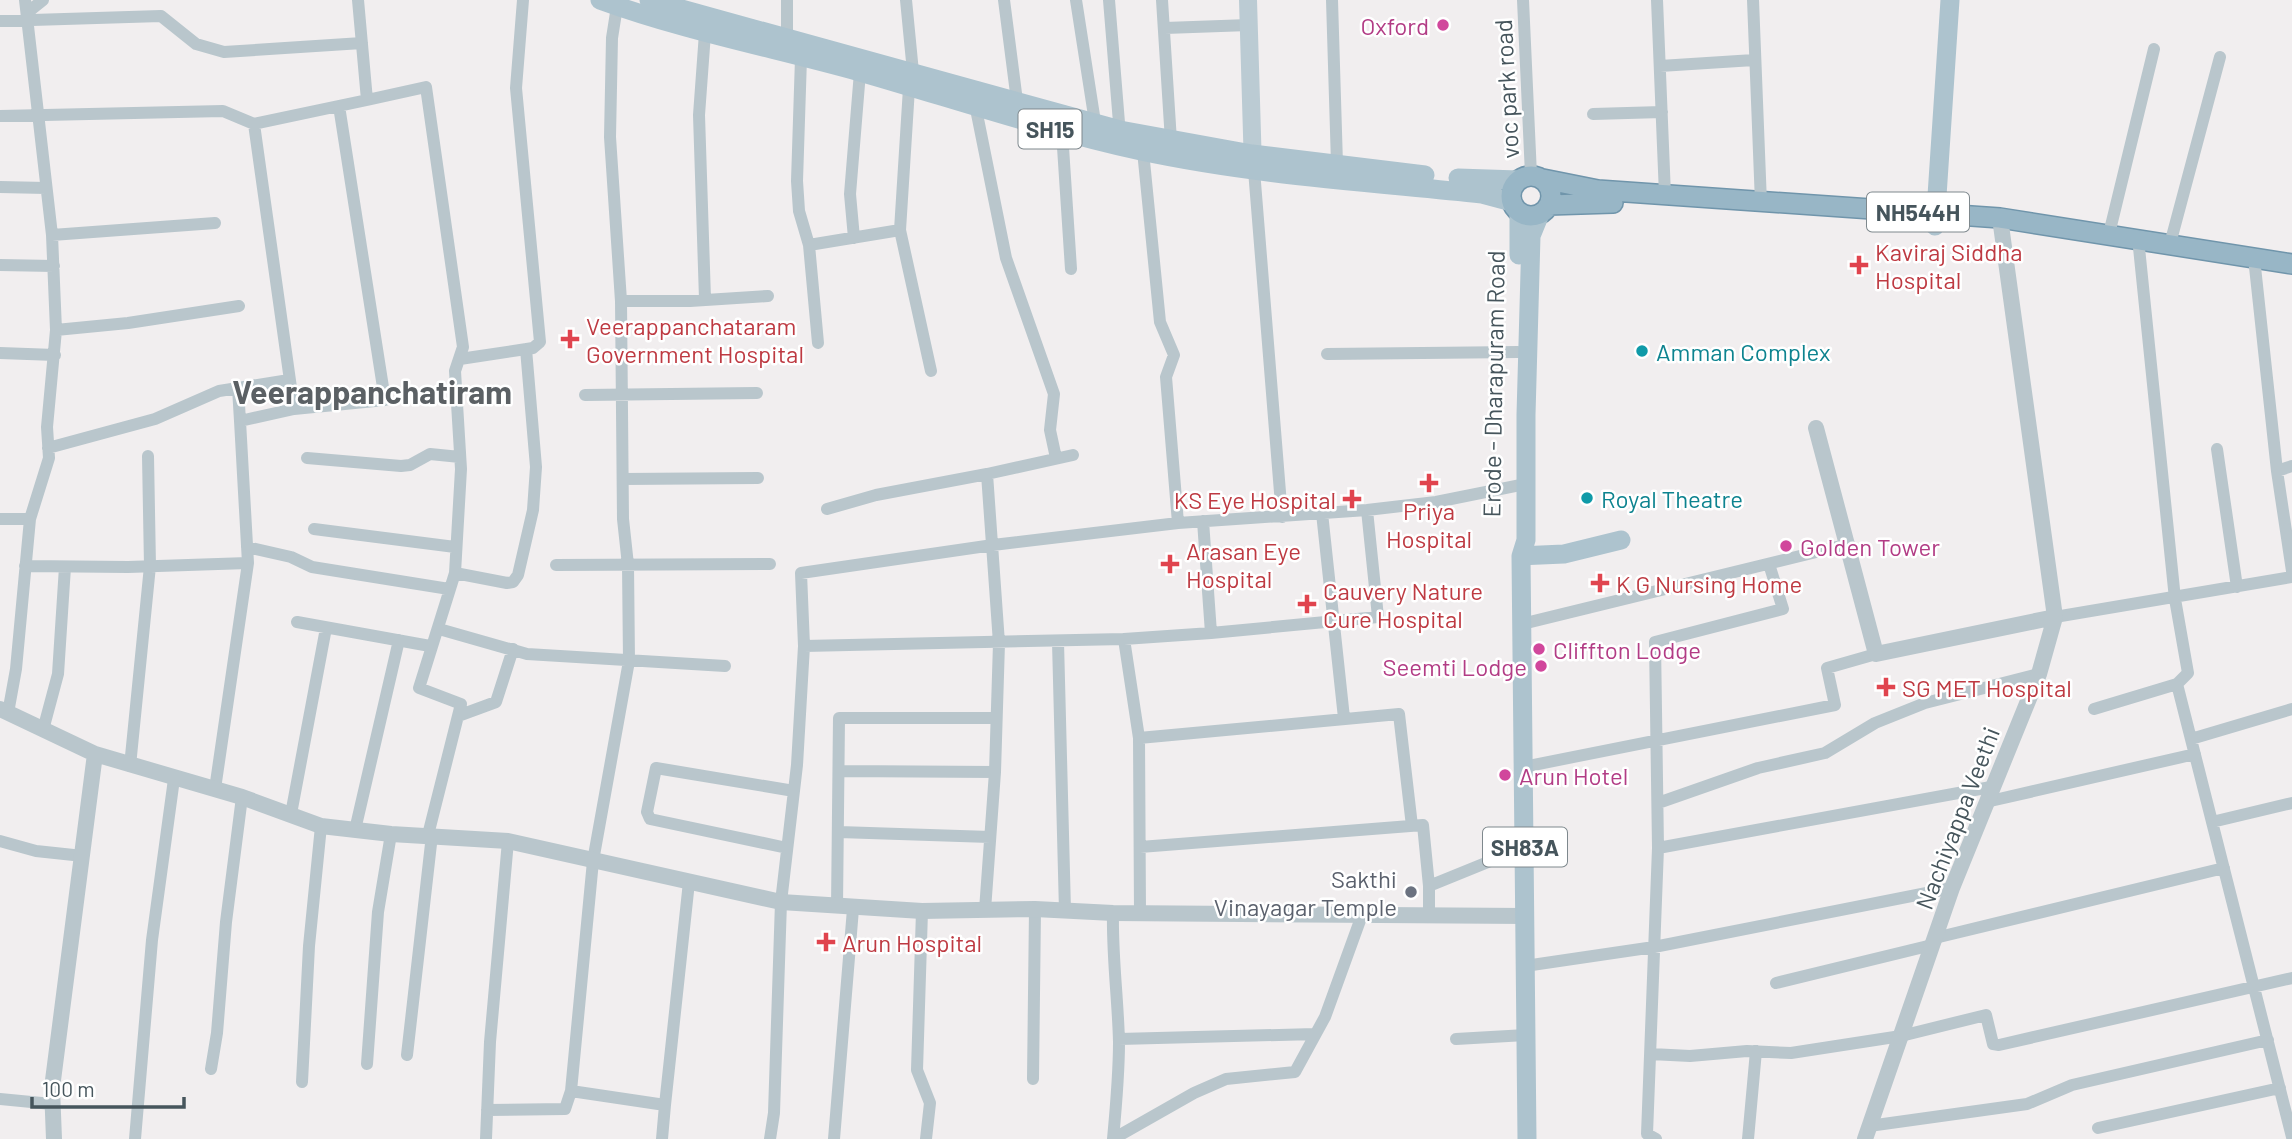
<svg xmlns="http://www.w3.org/2000/svg" width="2292" height="1139" viewBox="0 0 2292 1139" font-family="Barlow,sans-serif">
<rect width="100%" height="100%" fill="#f1eeef"/>
<g fill="none" stroke-linecap="round" stroke-linejoin="round">
<defs>
<path id="trunk" d="M1511 196a20 20 0 1 1 40 0a20 20 0 1 1-40 0Z
M1543,179l55,11 402,28 292,46
M1549,205l64,-2"/>
</defs>
<use href="#trunk" stroke="#7095ab" stroke-width="22"/>
<path stroke="#b9c6cc" stroke-width="12" d="M618,0l-6,38 -2,99 11,164 2,218 5,46 1,96 -36,200 -22,230 94,14 24,-223
M787,0v38
M906,0l7,72
M1004,0l13,101
M1076,0l19,122
M1109,0l11,135
M1162,0l9,141
M1332,0l5,164
M1523,0l8,175
M1657,0l8,195
M1753,0l8,203
M28,12l15,-12
M0,21l161,-5 35,28 28,8 138,-9
M1165,28l84,-3
M801,58l-4,123 2,30 10,34 9,98
M1660,66l94,-6
M909,88l-9,142 31,141
M367,100l59,-13 37,260 -8,24 6,98 -6,104 -36,115 42,16 -33,131
M976,109l30,149 48,136 -4,36 6,28
M1593,114l69,-2
M0,116l223,-5 31,13
M1062,132l9,137
M1143,151l17,171 14,33 -8,22 12,146
M1254,170l28,347
M0,187l46,1
M2109,234l45,-185
M52,235l163,-12
M854,238l-4,-44 10,-122
M2138,238l37,361 13,74 -11,11 115,453
M2170,244l50,-187
M809,245l91,-15
M0,265l54,1
M2255,267l22,204 15,100
M705,299l-6,-184 6,-82
M621,301h69l78,-5
M56,330l72,-7 111,-17
M0,353l55,2
M1327,354l191,-2
M460,359l73,-11 7,-6 -24,-254 7,-88
M238,388l2,33
M585,395l172,-2
M294,409l91,-9 -46,-294
M48,448l107,-29 64,-28 70,-11
M2217,449l20,138
M307,458l94,8 9,-1 20,-11 30,3
M2277,471l15,-5
M987,474l86,-19
M623,479l135,-1
M827,509l49,-14 111,-21 12,169 -4,129 -10,138
M1322,513l22,205
M0,519h30
M314,529l141,18
M247,547l44,10 21,10 137,22
M556,565l214,-1
M25,566l103,1 120,-4
M455,573l52,10 6,-1 5,-7 15,-65 3,-43 -10,-118
M2055,617l237,-40
M297,622l133,24
M1522,624l327,-80
M439,629l88,25 198,12
M1211,633l167,-16 -11,-107
M1058,642l7,269
M804,646l320,-7
M2094,709l83,-25
M8,713l8,-44 14,-150 19,-61 -2,-31 9,-97 -4,-95 -27,-235
M458,716l38,-14 17,-53
M43,730l15,-56 7,-107
M1139,738l-15,-99 87,-6 -8,-112
M2191,739l101,-30
M130,766l20,-200 -2,-110
M1523,767l312,-62 -8,-37 49,-14
M839,771l156,1
M215,789l33,-226 -8,-142 54,-12 -40,-285 113,-24 -9,-100
M1986,802l209,-48
M1658,803l100,-35 67,-15 50,-30 50,-20 114,-29
M291,814l35,-186
M2212,822l80,-19
M355,830l44,-190
M839,832l151,5
M0,841l36,10 47,5
M1140,847l283,-22 6,61 96,-39
M787,848l-137,-29 -3,-7 9,-44 138,23
M1658,848l333,-61
M1429,886v28
M837,907l2,-189h157
M922,911l-5,159 13,33 -4,36
M1140,913l-1,-175 260,-24 13,112
M1935,938l289,-70
M1525,966l129,-19 298,-59
M1776,983l156,-38
M1119,1039l196,-5
M1456,1039l70,-4
M1651,1054l39,2 57,-5 44,2 110,-17 85,-21 7,29 6,1 293,-67
M407,1055l25,-220
M367,1064l11,-152 13,-78
M211,1069l6,-36 9,-111 16,-125
M1033,1079l2,-170
M302,1082l7,-136 12,-120
M0,1099l52,5
M487,1110l78,-1 6,-18
M1869,1126l158,-22 45,-19 196,-45
M2098,1128l182,-40
M135,1139l17,-199 22,-161
M486,1139l4,-97 18,-201
M662,1139l3,-34
M770,1139l4,-26 7,-211 16,-137 7,-119 -3,-73 192,-28 185,-22 189,-13 69,-8 90,-18
M834,1139l19,-230
M1113,1139l81,-46 32,-14 69,-7 30,-55 37,-102
M1113,1139c3,-32 6,-64 6,-97 -1,-43 -7,-86 -6,-129
M1656,1139l-9,-5 11,-286 -3,-206 128,-33 -14,-45
M1748,1139l8,-88"/>
<path stroke="#b9c6cc" stroke-width="16" d="M1816,428l60,226 179,-37
M0,709l95,45 147,43 79,29 70,8 117,7 273,61 141,9 113,-2 78,4 413,3
M54,1139l-2,-51 43,-334
M1865,1139l87,-251 87,-214 16,-57 -55,-399"/>
<path stroke="#bbcbd3" stroke-width="18" d="M1248,0l5,168"/>
<path stroke="#adc3ce" stroke-width="19" d="M600,0c85,31 174,48 260,72 94,27 186,58 281,79 112,24 227,31 341,43l30,8
M649,0l471,130 132,24 173,21
M1458,178l60,2
M1519,212v43
M1935,226l15,-226
M1521,556l43,-2 57,-14
M1527,1139l-6,-583 5,-16v-125l5,-179 9,-22"/>
<use href="#trunk" stroke="#98b6c6" stroke-width="19"/>
</g>
<g fill="#d1479c" stroke="#fff" stroke-width="2.5">
<circle cx="1443" cy="25" r="7"/>
<circle cx="1786" cy="546" r="7"/>
<circle cx="1539" cy="649" r="7"/>
<circle cx="1541" cy="666" r="7"/>
<circle cx="1505" cy="775" r="7"/>
</g>
<g fill="#e0444e" stroke="#fff" stroke-width="2.5">
<path d="M1855.5 254.5h7v7h7v7h-7v7h-7v-7h-7v-7h7z"/>
<path d="M566.5 328.5h7v7h7v7h-7v7h-7v-7h-7v-7h7z"/>
<path d="M1425.5 472.5h7v7h7v7h-7v7h-7v-7h-7v-7h7z"/>
<path d="M1348.5 488.5h7v7h7v7h-7v7h-7v-7h-7v-7h7z"/>
<path d="M1166.5 553.5h7v7h7v7h-7v7h-7v-7h-7v-7h7z"/>
<path d="M1596.5 572.5h7v7h7v7h-7v7h-7v-7h-7v-7h7z"/>
<path d="M1303.5 593.5h7v7h7v7h-7v7h-7v-7h-7v-7h7z"/>
<path d="M1882.5 676.5h7v7h7v7h-7v7h-7v-7h-7v-7h7z"/>
<path d="M822.5 931.5h7v7h7v7h-7v7h-7v-7h-7v-7h7z"/>
</g>
<g fill="#0f9aa8" stroke="#fff" stroke-width="2.5">
<circle cx="1642" cy="351" r="7"/>
<circle cx="1587" cy="498" r="7"/>
</g>
<circle fill="#6b7280" stroke="#fff" stroke-width="2.5" cx="1411" cy="892" r="7"/>
<g text-anchor="middle" dominant-baseline="central" stroke-width="5" stroke-linejoin="round" paint-order="stroke">
<g fill="#fff" stroke="#7e888d" stroke-width="2">
<rect x="1018.5" y="109.5" width="63" height="39" rx="5"/>
<rect x="1867" y="192.5" width="102" height="39" rx="5"/>
<rect x="1483" y="827.5" width="84" height="39" rx="5"/>
</g>
<g font-size="23" font-weight="bold" fill="#46555c">
<text x="1050" y="129">SH15</text>
<text x="1918" y="212">NH544H</text>
<text x="1525" y="847">SH83A</text>
</g>
<g font-size="24" fill="#b23c85" stroke="#fff" text-anchor="start">
<text x="1429" y="25" text-anchor="end">Oxford</text>
<text x="1800" y="546">Golden Tower</text>
<text x="1553" y="649">Cliffton Lodge</text>
<text x="1527" y="666" text-anchor="end">Seemti Lodge</text>
<text x="1519" y="775">Arun Hotel</text>
</g>
<g font-size="24" fill="#46555c" stroke="#fff">
<text transform="translate(1506 89) rotate(-93)">voc park road</text>
<text transform="translate(1493 384) rotate(-89)">Erode - Dharapuram Road</text>
<text transform="translate(1957 818) rotate(-69)">Nachiyappa Veethi</text>
</g>
<g font-size="24" fill="#be3a42" stroke="#fff" text-anchor="start">
<text x="1875" y="251">Kaviraj Siddha<tspan x="1875" dy="28">Hospital</tspan></text>
<text x="586" y="325">Veerappanchataram<tspan x="586" dy="28">Government Hospital</tspan></text>
<text x="1336" y="499" text-anchor="end">KS Eye Hospital</text>
<text x="1429" y="510" text-anchor="middle">Priya<tspan x="1429" dy="28">Hospital</tspan></text>
<text x="1186" y="550">Arasan Eye<tspan x="1186" dy="28">Hospital</tspan></text>
<text x="1616" y="583">K G Nursing Home</text>
<text x="1323" y="590">Cauvery Nature<tspan x="1323" dy="28">Cure Hospital</tspan></text>
<text x="1902" y="687">SG MET Hospital</text>
<text x="842" y="942">Arun Hospital</text>
</g>
<g font-size="24" fill="#0d838f" stroke="#fff" text-anchor="start">
<text x="1656" y="351">Amman Complex</text>
<text x="1601" y="498">Royal Theatre</text>
</g>
<g font-size="24" fill="#5b616d" stroke="#fff" text-anchor="end">
<text x="1397" y="878">Sakthi<tspan x="1397" dy="28">Vinayagar Temple</tspan></text>
</g>
<g font-size="32" font-weight="bold" fill="#5b6064" stroke="#fff">
<text x="372" y="391">Veerappanchatiram</text>
</g>
</g>
<path d="M32 1097v10h152v-10" fill="none" stroke="#46555c" stroke-width="3.5"/>
<text x="42" y="1097" font-size="21" fill="#46555c" stroke="#ffffff" stroke-width="5" paint-order="stroke">100 m</text>
</svg>
